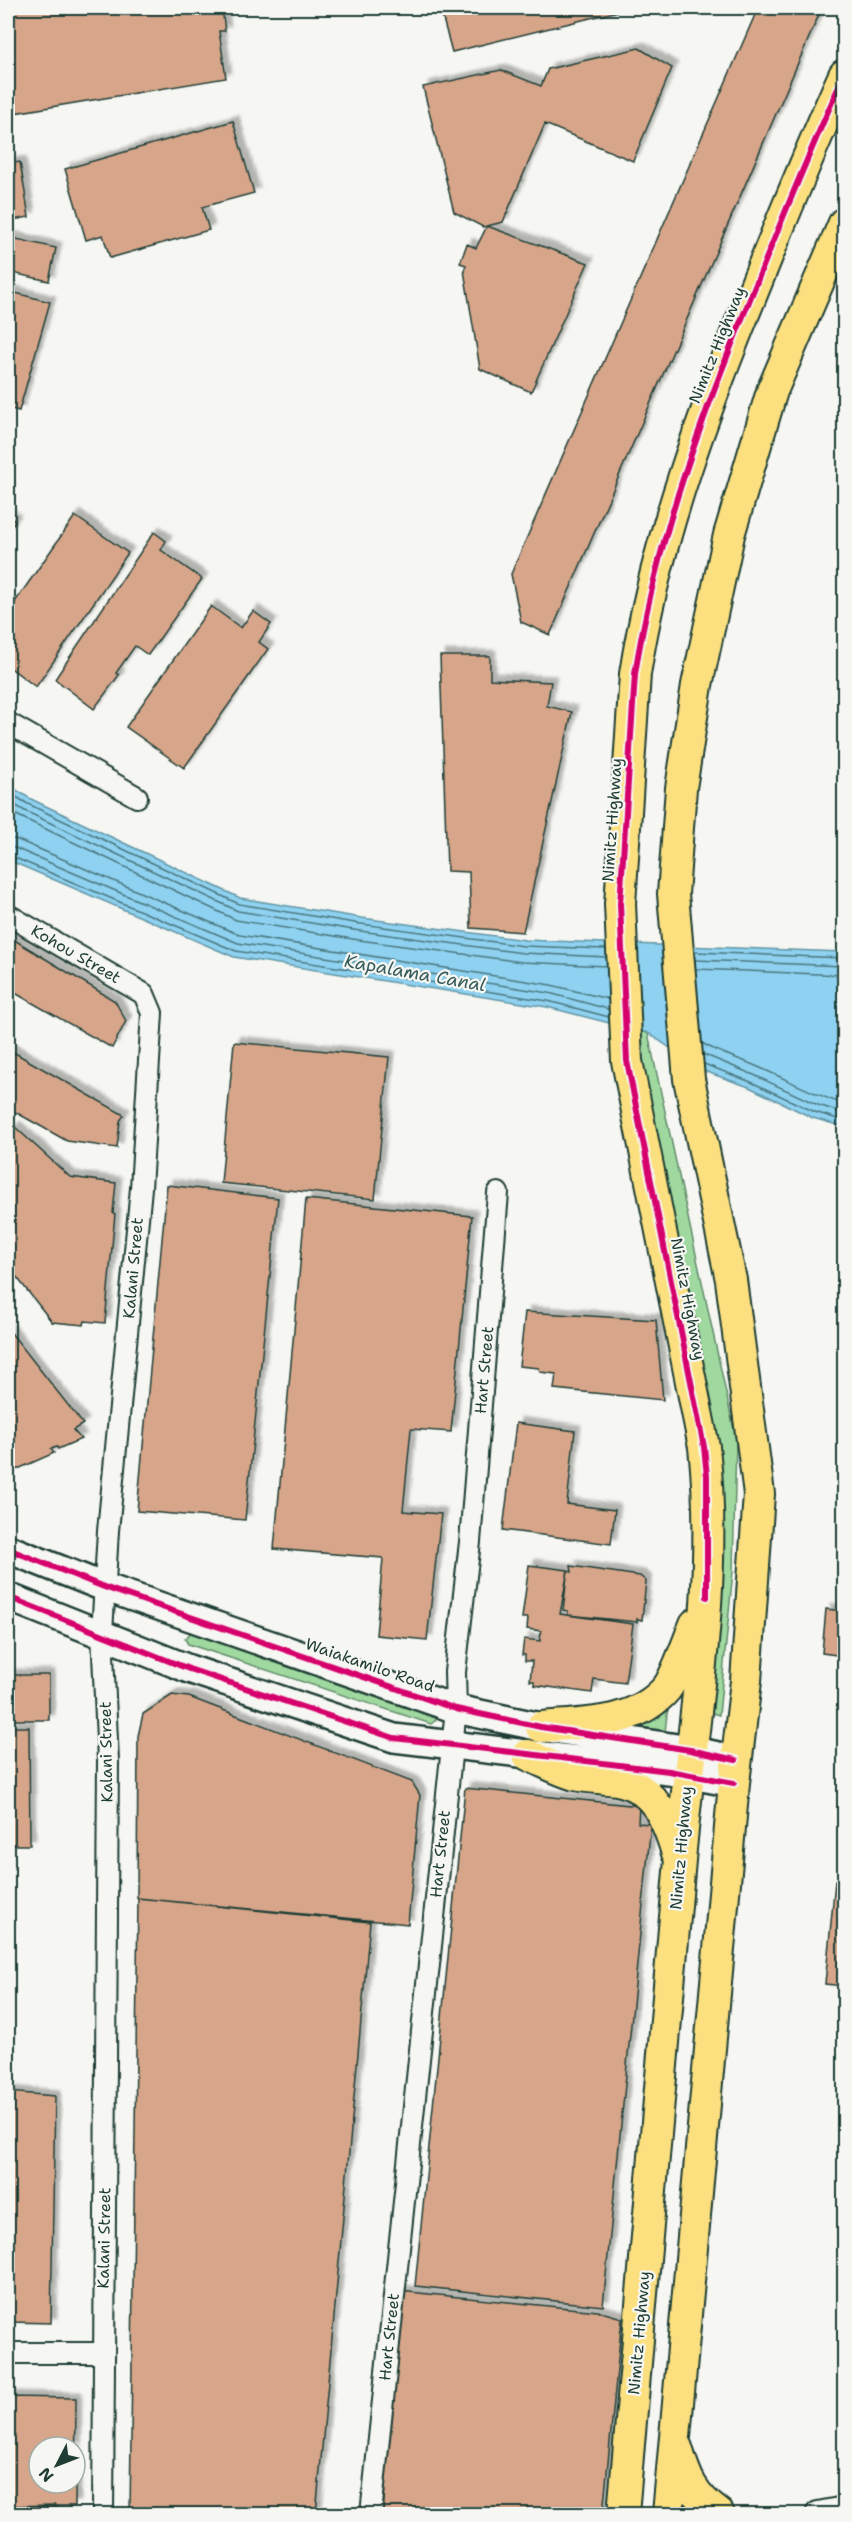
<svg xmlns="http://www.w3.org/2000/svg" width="852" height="2522" viewBox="0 0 852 2522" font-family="'Shantell Sans',sans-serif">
<defs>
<filter id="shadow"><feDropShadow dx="5.5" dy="-5.5" stdDeviation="1.5" flood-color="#0004"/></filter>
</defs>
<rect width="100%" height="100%" fill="#f6f6f2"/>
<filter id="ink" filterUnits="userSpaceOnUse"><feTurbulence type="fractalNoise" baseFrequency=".0167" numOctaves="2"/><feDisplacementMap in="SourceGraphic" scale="12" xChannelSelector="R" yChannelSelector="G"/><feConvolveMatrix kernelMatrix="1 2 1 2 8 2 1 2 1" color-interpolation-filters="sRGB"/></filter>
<g filter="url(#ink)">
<path fill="#a0d99f" stroke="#608b6a" stroke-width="1.5" d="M624,1027l24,6 88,406 -3,132 -14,144 -11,-3 13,-137z
M192,1631l244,85v4l-5,4 -243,-80 -3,-5z
M670,1688l-5,44 -44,-4z"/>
<path fill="#8ed1f0" stroke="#6296a5" stroke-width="1.5" d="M8,785l23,14 209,99 122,20 163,22 319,12v175l-31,-9 -64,-31 -45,-16 -56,-38 -101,-26 -313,-50 -226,-97z"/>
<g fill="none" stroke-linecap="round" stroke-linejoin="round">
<path stroke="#4b787f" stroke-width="1.5" d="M8,792l20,12 211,100 122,20 163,22 81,3
M8,801l17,10 213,100 122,20 163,22 83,4
M8,811l228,109 123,20 163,22 84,4
M8,838l10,2 222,95 311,50 57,14
M8,847l7,1 223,95 311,50 59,16
M8,855l228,96 312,50 61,16
M695,952l149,6
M695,960l149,6
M696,969l148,6
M702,1043c18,11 37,15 56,24 29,12 56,28 86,37
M703,1054l51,21 64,30 26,8
M704,1064l47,18 64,30 29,9"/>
</g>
<path fill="#d7a58a" stroke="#1f3d34" stroke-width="1.5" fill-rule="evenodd" filter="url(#shadow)" d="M8,8h214l3,23h-6l7,47 -218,36z
M440,8h191l-179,44z
M758,8h56l7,2 -271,625 -29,-13 -10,-48z
M639,48l33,20 -39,93 -88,-37 -42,98 -20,5 -29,-15 -31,-125 78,-17 40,16 7,-17z
M233,121l21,72 -52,14 7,23 -99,28 -7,-23 -17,5 -21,-71z
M20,162l9,55 -21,4v-57z
M487,226l101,37 -57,129 -51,-23 -16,-99 2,-5 -6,-2 7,-19 9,4z
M8,237l48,11 -7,33 -41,-9z
M8,291l42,11 -31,109 -11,-3z
M8,515l7,6 -7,10z
M75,516l53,37 -92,134 -28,-21v-54z
M154,532l12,9 -5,9 41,29 -54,76 -13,-9 -19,27 3,2 -25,34 -39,-30z
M211,606l30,22 12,-17 18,13 -12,18 9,7 -84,119 -58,-41z
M440,656h50v23l61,3 -4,24 25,6 -49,220 -52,-4 -2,-56 -22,-1z
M8,936l107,65 11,20 -14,27 -104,-59z
M234,1042l155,15 -14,142 -154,-16z
M8,1049l116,66 -4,6 -3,27 -50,-7 -59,-33z
M15,1127l55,50 46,6 -3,30 2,1 -10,109 -20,-2 -1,4 -32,-3 -44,-56v-133z
M167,1185l111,13 -33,322 -108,-9z
M306,1199l166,17 -21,216 -40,-3 -8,82 38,3 -14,126 -51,-5 7,-77 -109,-9z
M525,1312l131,8 7,80 -109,-11 2,-15 -16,-2 -1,-4 -20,-2z
M8,1329l75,95 -10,6 8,9 -23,10 -1,-2 -6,2 3,4 -45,20 -1,-3z
M516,1423l59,8 -8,73 48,6 -4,34 -108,-14z
M529,1565l39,5 -8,44 73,10 -8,59 -31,-4 -2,14 -58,-8v-4h-4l2,-20h-7v-6h-3l2,-16 16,2 1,-10 -14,-2 1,-11h-6z
M571,1566l69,10 6,5 -4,39 -5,-1v3l-69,-7v-4l-5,-1 4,-34 1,-5 4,1z
M826,1609l18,2v45l-22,-3z
M8,1675h41v45h-41z
M172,1695l17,2 223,85 8,13 -12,129 -271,-26 1,-162 5,-22z
M8,1727h21l1,118h-22z
M465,1788l174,18 -1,17 13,1 -48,482 -188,-20z
M835,1881l9,1v104l-19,-2z
M138,1898l232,24 -54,592h-186z
M8,2092l47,4 -4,227 -43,-1z
M399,2291l199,20 24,7 -19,196h-220z
M8,2397l68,1 -1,108h-67zM39,2447h36v36h-36z
M55,2505v9h-47v-8z"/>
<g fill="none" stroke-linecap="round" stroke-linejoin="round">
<defs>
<path id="minor" d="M8,723l129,74
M8,915l136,79 8,19 -11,175 -33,343 -6,102 6,128 -5,753
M8,2353h95
M371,2514l85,-805 -1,-37 15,-130 28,-349"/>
<path id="tertiary" d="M818,2514l26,-5"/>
<path id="secondary" d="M8,1549l96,38 352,122 85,18 149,23 46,10
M8,1597l181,72 205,69 275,33 65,12"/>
<path id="primary" d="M541,1727c43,-4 95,-2 126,-39 8,-10 22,-49 28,-64
M528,1755c16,7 32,16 47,20 14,3 28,3 42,5 38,7 50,40 60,73
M677,2448c9,30 15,47 42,66
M623,2514c19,-218 37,-436 57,-654 12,-136 39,-276 24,-413l-77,-386 -7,-157 15,-230c21,-135 69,-263 121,-390 28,-70 57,-140 88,-209
M668,2514l66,-731 12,-102 13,-187 -28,-214 -42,-201 -16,-185 8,-106 16,-103 32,-150 43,-144 72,-168"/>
</defs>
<use href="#minor" stroke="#1f3d34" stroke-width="24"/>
<use href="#tertiary" stroke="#1f3d34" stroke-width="28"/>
<use href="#secondary" stroke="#1f3d34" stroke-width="32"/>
<use href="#primary" stroke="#1f3d34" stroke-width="34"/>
<use href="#minor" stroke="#f6f6f2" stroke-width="20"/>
<use href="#tertiary" stroke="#f6f6f2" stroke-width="24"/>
<use href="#secondary" stroke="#f6f6f2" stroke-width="27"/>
<use href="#primary" stroke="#fce080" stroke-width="30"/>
<defs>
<path id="cycleway" d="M8,1549l96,38 352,122 85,18 149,23 46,10
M8,1597l181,72 205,69 275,33 65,12
M707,1597v-121l-3,-29 -77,-386 -7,-157 15,-230c21,-135 69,-263 121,-390 28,-70 57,-140 88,-209"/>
</defs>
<use href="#cycleway" stroke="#f6f6f2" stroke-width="10"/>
<use href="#cycleway" stroke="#d6006c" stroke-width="6"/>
</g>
</g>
<g text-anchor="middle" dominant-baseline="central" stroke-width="4.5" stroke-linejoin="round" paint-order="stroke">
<g font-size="16" fill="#1f3d34" stroke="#f6f6f2">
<text transform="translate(717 345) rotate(-68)">Nimitz Highway</text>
<text transform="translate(612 820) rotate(-86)">Nimitz Highway</text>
<text transform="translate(76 954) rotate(30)">Kohou Street</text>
<text transform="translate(133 1268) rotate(-85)">Kalani Street</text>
<text transform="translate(688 1299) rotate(79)">Nimitz Highway</text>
<text transform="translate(484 1370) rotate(-85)">Hart Street</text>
<text transform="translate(370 1665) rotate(19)">Waiakamilo Road</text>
<text transform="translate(106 1752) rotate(-91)">Kalani Street</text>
<text transform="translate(681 1848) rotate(-85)">Nimitz Highway</text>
<text transform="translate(440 1854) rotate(-84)">Hart Street</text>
<text transform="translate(104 2238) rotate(-89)">Kalani Street</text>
<text transform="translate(639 2333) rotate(-85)">Nimitz Highway</text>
<text transform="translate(389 2337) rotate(-84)">Hart Street</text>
</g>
<g font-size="18" font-style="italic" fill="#355b5a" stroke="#f6f6f2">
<text transform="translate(415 973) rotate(10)">Kapalama Canal</text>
</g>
</g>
<rect width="852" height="2522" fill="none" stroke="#f6f6f2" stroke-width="30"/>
<rect x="15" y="15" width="822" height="2492" fill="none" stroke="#1f3d34" stroke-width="2" filter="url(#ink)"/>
<g transform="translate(57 2465) rotate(228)"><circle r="28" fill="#f6f6f2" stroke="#a0aca6" stroke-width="1.5"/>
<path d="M0-4.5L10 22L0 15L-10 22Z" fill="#1f3d34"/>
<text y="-9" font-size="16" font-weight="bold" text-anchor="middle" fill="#1f3d34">N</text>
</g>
</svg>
